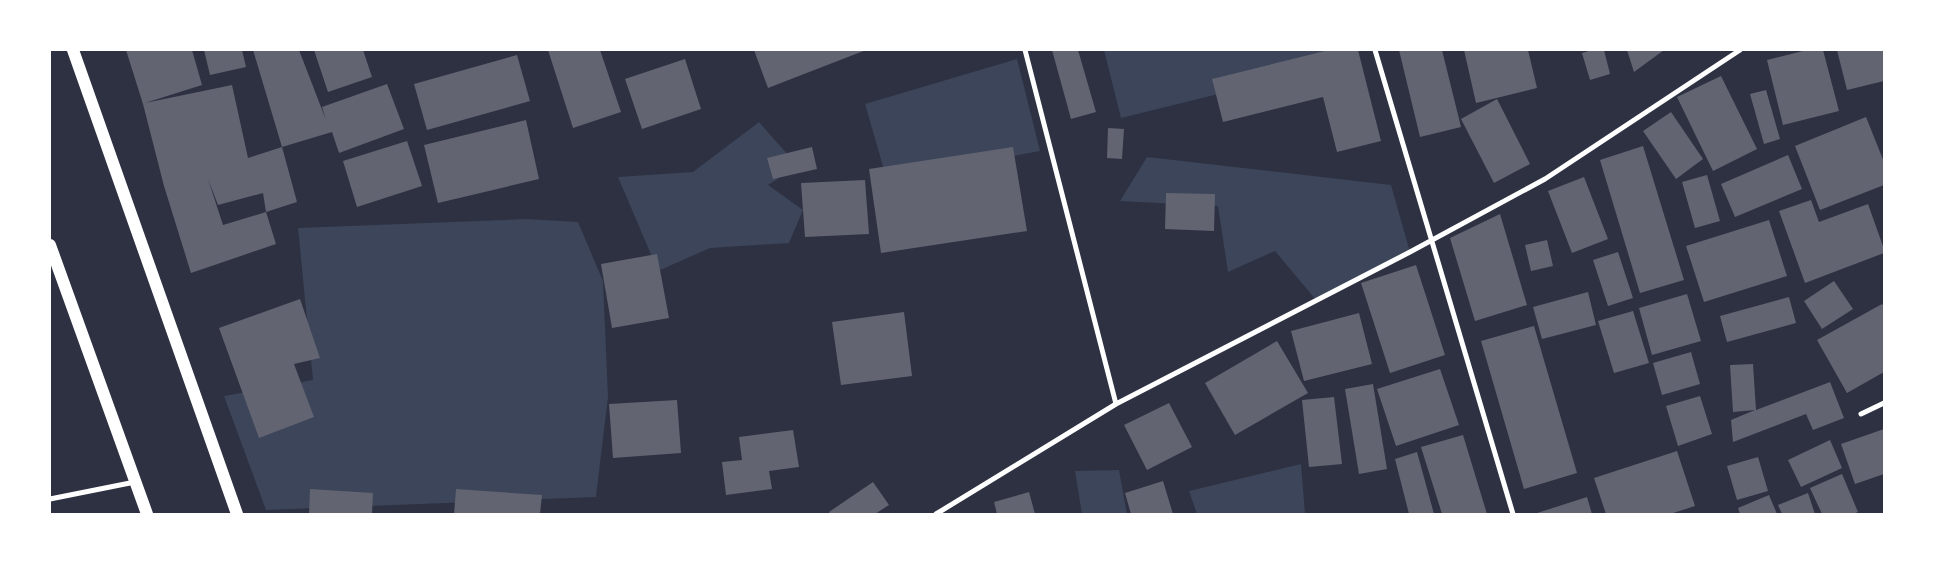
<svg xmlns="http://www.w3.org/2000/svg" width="1934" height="564" viewBox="0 0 1934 564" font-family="'Roboto Condensed',sans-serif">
<rect width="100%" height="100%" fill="#2d3142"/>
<path fill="#3c4559" d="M1104,50h228l4,15 -215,53z
M1017,59l23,92 -153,29 -22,-76z
M759,122l39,44 -30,19 35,25 -14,33 -79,5 -52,23 -40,-94 75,-5z
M1147,157l244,28 19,67 -94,48 -41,-49 -47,21 -10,-66 -98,-5z
M526,219l52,3 25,59 5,116 -12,100 -330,13 -42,-114 89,-16 -15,-152z
M1301,464l4,50h-108l-8,-23z
M1119,470l8,44h-45l-7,-43z"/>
<path fill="#626471" d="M126,50h66l10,35 -57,18 87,-18 16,73 34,-11 15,55 -31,10 -3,-19 -45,12 -10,-26 15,46 43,-13 10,32 -85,29 -27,-87 -21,-82z
M204,50h38l4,17 -36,8z
M253,50h46l27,70 -4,-13 65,-23 17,45 -65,24 -7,-21 -50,15z
M314,50h49l9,27 -44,15z
M548,50h52l21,62 -48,16z
M754,50h112l-98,38z
M1052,50h26l18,62 -25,7z
M1329,50h29l23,91 -44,11 -14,-55 -100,25 -11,-43z
M1399,50h43l19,77 -41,10z
M1464,50h64l9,38 -61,15z
M1592,50h12l6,24 -20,6 -8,-27z
M1627,50h37l-30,22z
M1807,50h16l16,61 -56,14 -16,-65z
M1837,50h47v31l-37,9z
M517,55l13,46 -103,29 -13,-46z
M685,59l16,50 -59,20 -17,-50z
M1721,76l36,73 -44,22 -36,-74z
M1766,90l14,49 -16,5 -14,-50z
M1497,99l33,65 -36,19 -33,-64z
M1671,112l32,47 -27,20 -33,-48z
M1866,117l18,45v23l-64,25 -25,-64z
M526,120l13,59 -101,24 -14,-58z
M1108,128l16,1 -2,30 -15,-1z
M407,141l15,45 -65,21 -14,-46z
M1643,146l41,134 -44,13 -40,-133z
M812,147l5,22 -44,10 -6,-21z
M1013,147l14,84 -146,22 -12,-84z
M1788,155l14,34 -67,28 -14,-33z
M1707,175l13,46 -25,7 -13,-46z
M1584,177l24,62 -36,14 -24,-62z
M865,180l4,54 -64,3 -4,-54z
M1166,193l49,1 -1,37 -49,-2z
M1811,200l8,22 49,-18 16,45v4l-79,30 -26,-72z
M1500,214l27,91 -52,16 -25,-83z
M1769,220l18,56 -83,26 -18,-56z
M1547,240l6,26 -22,5 -6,-26z
M1618,252l15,46 -25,8 -15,-46z
M657,254l12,64 -57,10 -11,-64z
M1416,265l29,90 -55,18 -29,-90z
M1834,281l19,28 -31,20 -18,-28z
M1588,292l8,33 -54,14 -9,-32z
M1687,294l14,47 -49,14 -13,-47z
M1789,297l7,26 -69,19 -7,-26z
M300,299l20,59 -26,6 20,53 -55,21 -40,-110z
M1882,304l2,3v65l-37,21 -30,-53z
M1633,311l16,52 -35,10 -16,-52z
M904,312l8,64 -71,9 -9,-63z
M1359,313l13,51 -68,17 -13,-50z
M1534,326l43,147 -53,16 -43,-148z
M1277,341l31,52 -73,42 -30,-52z
M1691,352l9,32 -38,11 -9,-32z
M1753,364l3,46 74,-28 14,36 -31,12 -7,-16 -73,28 -2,-22 24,-10 -22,2 -3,-47z
M1440,369l19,56 -63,21 -19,-57z
M1373,384l14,85 -28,5 -14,-85z
M1700,396l12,38 -34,12 -12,-40z
M1334,397l8,67 -33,3 -7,-67z
M677,400l4,53 -68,5 -4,-54z
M1169,403l23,44 -45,23 -23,-45z
M1884,429v45l-29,10 -14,-40z
M793,430l6,37 -30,4 3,18 -46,6 -4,-33 20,-2 -3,-23z
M1463,435l24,79h-45l-21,-67z
M1830,440l12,28 -41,19 -13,-27z
M1677,451l18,55 -25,8h-64l-12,-36z
M1417,452l17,62h-25l-14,-55z
M1758,457l10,34 -31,9 -10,-34z
M1842,474l16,38 -5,2h-31l-12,-26z
M1163,481l10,33h-42l-6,-21z
M873,482l16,23 -14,9h-45l-1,-2z
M310,489l63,4 -1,21h-63z
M456,489l86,6 -2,19h-86z
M1029,492l6,22h-38l-3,-12z
M1808,493l7,21h-33l-4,-9z
M1769,495l8,19h-37l-2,-6z
M1587,497l5,17h-58z"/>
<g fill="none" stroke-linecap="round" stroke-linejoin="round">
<path stroke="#fff" stroke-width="5" d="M1025,50l91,354
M1375,50l138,464
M1861,414l23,-11
M50,499l85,-17
M936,514l180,-110 294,-152 135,-73 195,-129"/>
<path stroke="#fff" stroke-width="12" d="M73,50l164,464
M50,245l97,269"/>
</g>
<rect width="1934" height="564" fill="none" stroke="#ffffff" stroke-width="102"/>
</svg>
